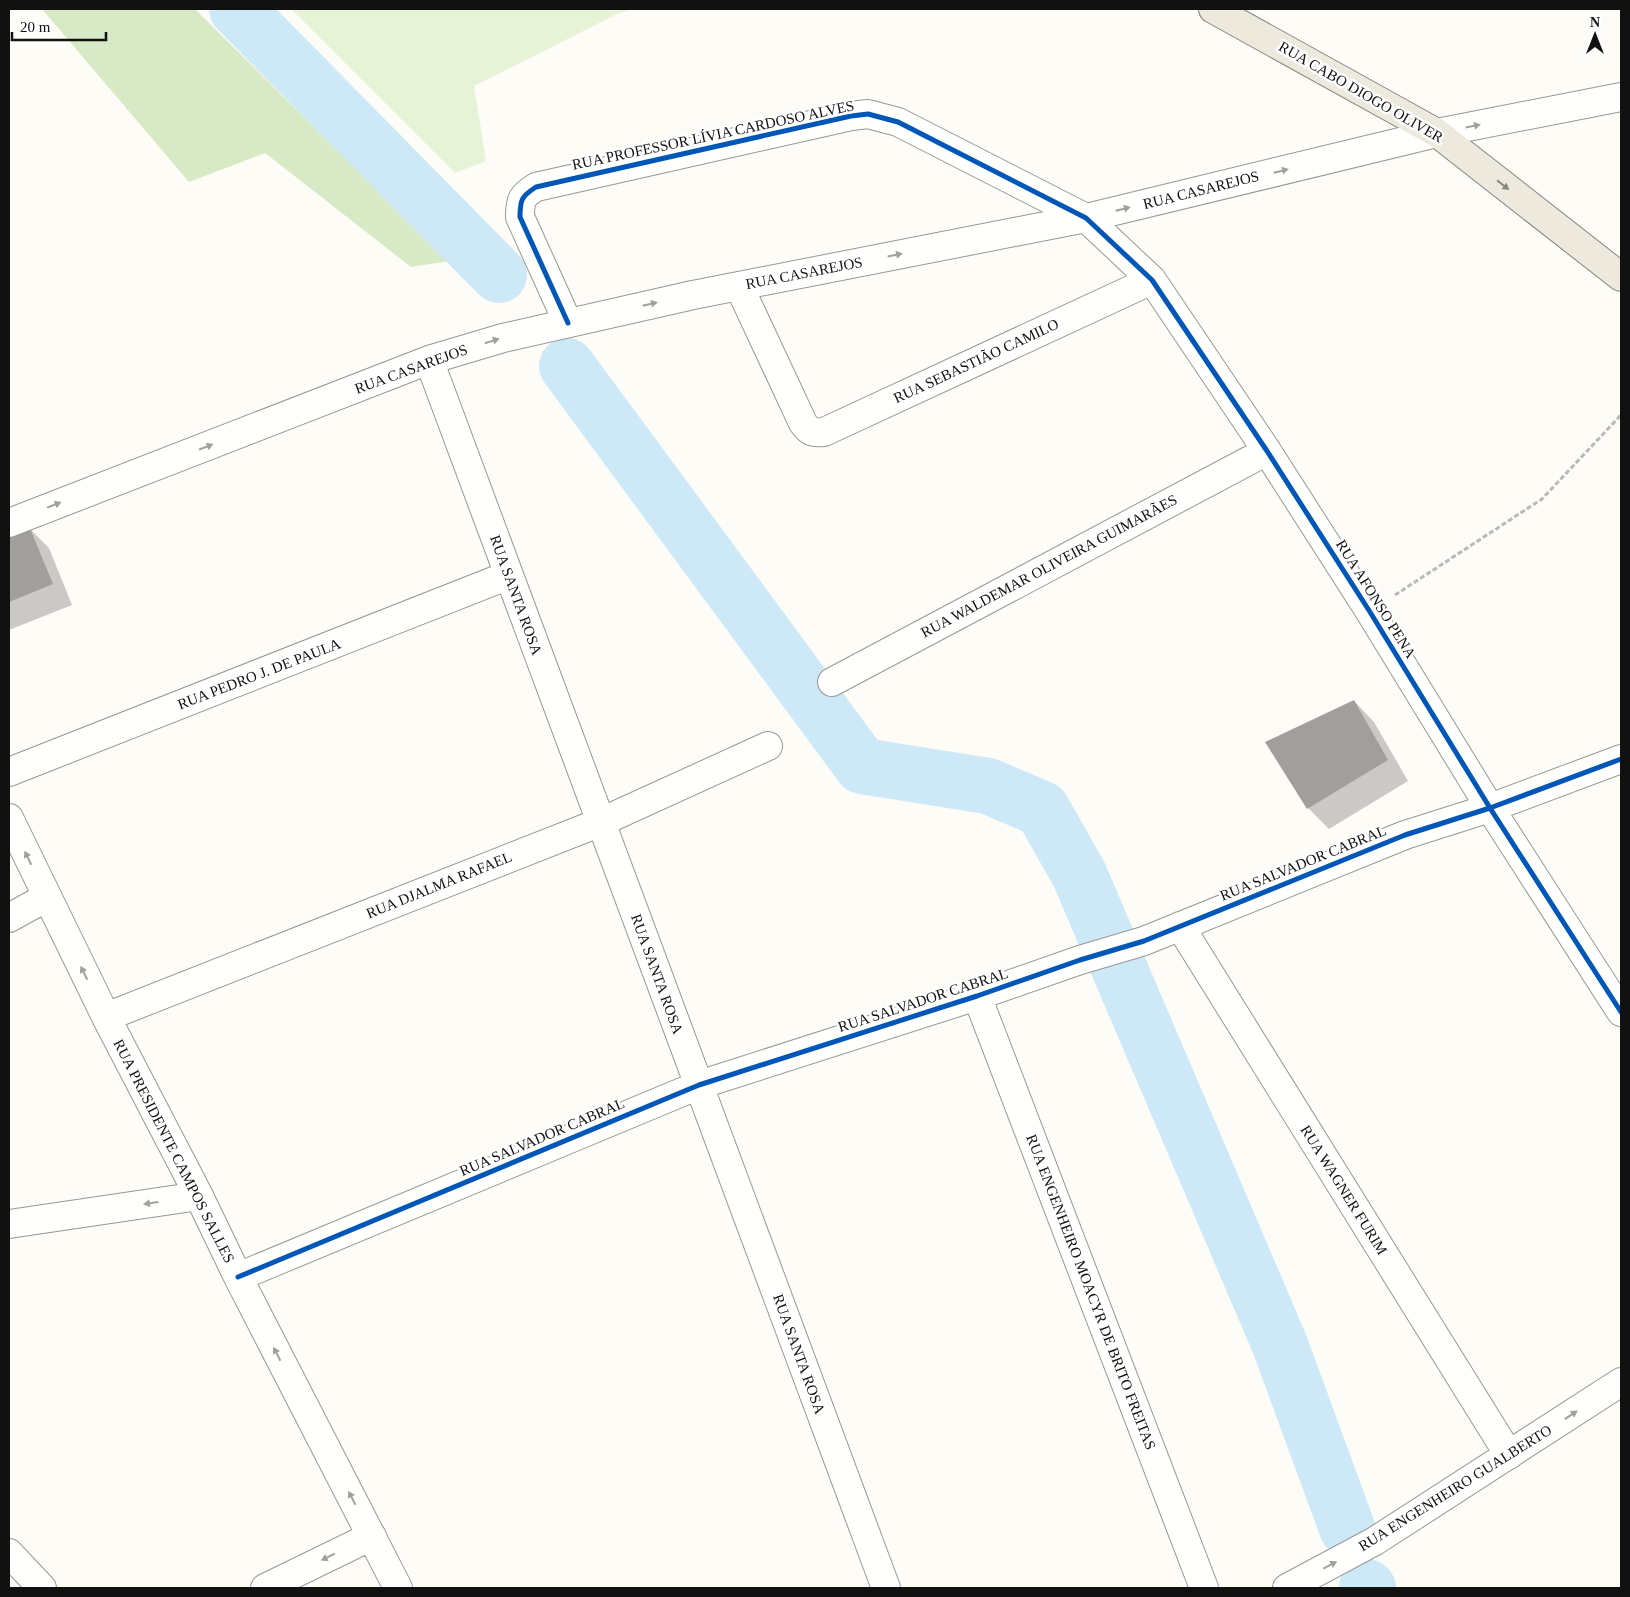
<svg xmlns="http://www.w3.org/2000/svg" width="1630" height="1597" viewBox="0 0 1630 1597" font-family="'Times New Roman',serif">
<rect width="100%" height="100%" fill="#fdfcf7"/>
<path fill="#e7f3d7" d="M291,9h341l-15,5 -143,72 12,75 -31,12z"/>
<path fill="#d8eac5" d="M42,9h153l254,252 -38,6 -146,-114 -76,29z"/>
<path fill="#0003" d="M29,528l20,20 23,57 -63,25v-94z
M1354,701l20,21 34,59 -79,48 -21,-21 -41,-65z"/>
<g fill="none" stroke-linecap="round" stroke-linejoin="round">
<path stroke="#cde8f7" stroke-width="56" d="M237,9l262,266
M567,366l295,400 126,20 54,23 37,65 201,471 67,183
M1367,1587l1,1"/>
</g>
<path fill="#a19f9c" d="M29,526l24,58 -44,18v-68z
M1354,700l34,60 -81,49 -42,-67z"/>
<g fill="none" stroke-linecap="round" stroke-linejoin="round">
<defs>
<path id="minor" d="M739,286l64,137c6,9 10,10 21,9l328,-152
M568,323l-48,-106c0,-18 2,-21 16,-30l315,-71 17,-2 30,8 188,96 66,62 115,171 103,161 120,196 131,204
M429,360l457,1228
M9,523l420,-163 74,-22 190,-43 393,-77 351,-85 184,-36
M832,682l435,-231
M9,772l500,-197
M9,818l97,199 93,179 39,81 160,311
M9,918l38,-21
M1180,926l329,529
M977,996l227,592
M106,1017l495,-195 167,-76
M9,1224l190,-28
M238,1277l461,-192 278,-89 103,-36 64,-19 261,-106 85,-27 131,-49
M9,1553l33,35
M265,1588l107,-52
M1287,1588l88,-47 246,-159"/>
<path id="major" d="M1213,9l224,124 184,144"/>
</defs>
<use href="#minor" stroke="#979795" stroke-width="30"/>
<use href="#major" stroke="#858482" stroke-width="30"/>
<path stroke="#b9b9b8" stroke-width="3" stroke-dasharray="5 2.5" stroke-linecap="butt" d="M1395,595l147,-96 79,-84"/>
<use href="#minor" stroke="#fffffe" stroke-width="28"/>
<use href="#major" stroke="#ede9dc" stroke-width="28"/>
<defs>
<path id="cycleway" d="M568,323l-48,-106c0,-18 2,-21 16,-30l315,-71 17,-2 30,8 188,96 66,62 115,171 103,161 120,196 131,204
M238,1277l461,-192 278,-89 103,-36 64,-19 261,-106 85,-27 131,-49"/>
</defs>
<use href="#cycleway" stroke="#fff" stroke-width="8"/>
<use href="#cycleway" stroke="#0057b8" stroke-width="5"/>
</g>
<defs><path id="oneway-solid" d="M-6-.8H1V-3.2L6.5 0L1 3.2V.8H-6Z" transform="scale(1.25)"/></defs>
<g fill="#a0a09f">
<use href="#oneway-solid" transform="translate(1473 126) rotate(-11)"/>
<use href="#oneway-solid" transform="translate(1281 171) rotate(-14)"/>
<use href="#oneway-solid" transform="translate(1123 209) rotate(-14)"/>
<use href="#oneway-solid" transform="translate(895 255) rotate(-11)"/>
<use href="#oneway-solid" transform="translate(650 304) rotate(-13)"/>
<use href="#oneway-solid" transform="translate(492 341) rotate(-17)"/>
<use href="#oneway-solid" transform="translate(206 447) rotate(-21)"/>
<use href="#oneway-solid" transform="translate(54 505) rotate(-21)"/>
<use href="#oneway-solid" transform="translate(28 858) rotate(-116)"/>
<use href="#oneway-solid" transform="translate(84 973) rotate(-116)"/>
<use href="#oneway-solid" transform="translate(151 1203) rotate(172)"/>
<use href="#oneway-solid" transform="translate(277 1354) rotate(-117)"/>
<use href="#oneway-solid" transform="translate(1571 1415) rotate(-33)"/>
<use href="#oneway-solid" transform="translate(352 1498) rotate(-117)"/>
<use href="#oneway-solid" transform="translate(328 1557) rotate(154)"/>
<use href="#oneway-solid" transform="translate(1330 1565) rotate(-28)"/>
</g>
<use fill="#8a8881" href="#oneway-solid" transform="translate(1503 185) rotate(38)"/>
<g text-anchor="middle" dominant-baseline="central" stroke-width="5" stroke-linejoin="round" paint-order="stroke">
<g font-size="15" fill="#111" stroke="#fff">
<text transform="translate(1361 92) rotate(30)">RUA CABO DIOGO OLIVER</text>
<text transform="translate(713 135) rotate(-12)">RUA PROFESSOR LÍVIA CARDOSO ALVES</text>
<text transform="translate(1201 190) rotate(-14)">RUA CASAREJOS</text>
<text transform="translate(804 273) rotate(-11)">RUA CASAREJOS</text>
<text transform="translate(976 361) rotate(-25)">RUA SEBASTIÃO CAMILO</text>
<text transform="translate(411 369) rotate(-20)">RUA CASAREJOS</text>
<text transform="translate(1049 566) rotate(-28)">RUA WALDEMAR OLIVEIRA GUIMARÃES</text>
<text transform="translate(516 595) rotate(70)">RUA SANTA ROSA</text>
<text transform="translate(1376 599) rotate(58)">RUA AFONSO PENA</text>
<text transform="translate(259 674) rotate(-21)">RUA PEDRO J. DE PAULA</text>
<text transform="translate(1303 863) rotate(-22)">RUA SALVADOR CABRAL</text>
<text transform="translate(439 885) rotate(-22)">RUA DJALMA RAFAEL</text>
<text transform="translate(657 974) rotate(70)">RUA SANTA ROSA</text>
<text transform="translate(923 1000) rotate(-18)">RUA SALVADOR CABRAL</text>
<text transform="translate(542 1137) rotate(-23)">RUA SALVADOR CABRAL</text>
<text transform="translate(174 1151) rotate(63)">RUA PRESIDENTE CAMPOS SALLES</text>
<text transform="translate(1344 1190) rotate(58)">RUA WAGNER FURIM</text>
<text transform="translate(1091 1292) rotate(69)">RUA ENGENHEIRO MOACYR DE BRITO FREITAS</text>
<text transform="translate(799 1354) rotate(70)">RUA SANTA ROSA</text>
<text transform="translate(1455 1488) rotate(-32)">RUA ENGENHEIRO GUALBERTO</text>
</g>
</g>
<rect width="1630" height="1597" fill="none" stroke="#111111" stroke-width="20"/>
<g transform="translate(1595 35)" stroke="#ffffff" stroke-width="4" paint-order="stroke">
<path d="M0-4L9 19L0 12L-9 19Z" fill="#111111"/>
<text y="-8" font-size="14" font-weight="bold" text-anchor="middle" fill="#111111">N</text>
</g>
<path d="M12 32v8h94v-8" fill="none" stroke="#111111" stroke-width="2.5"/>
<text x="20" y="32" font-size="15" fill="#111111" stroke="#ffffff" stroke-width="4" paint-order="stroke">20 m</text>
</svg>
